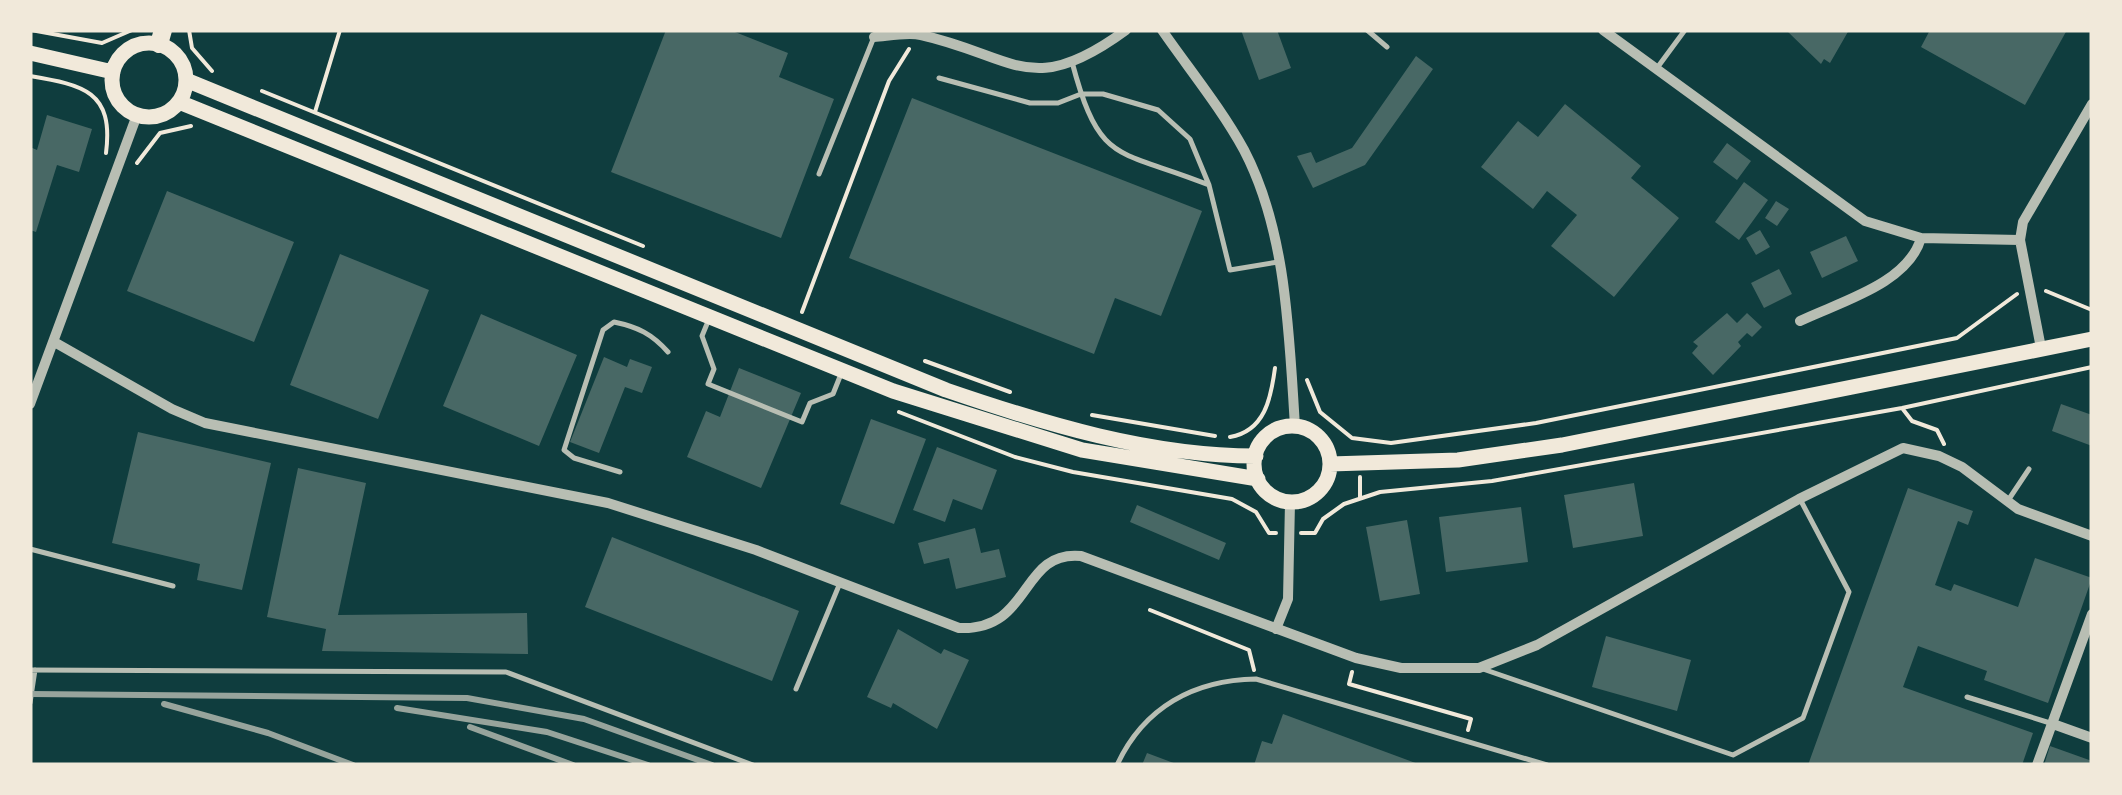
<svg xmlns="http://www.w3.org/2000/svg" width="2122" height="795" viewBox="0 0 2122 795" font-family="'Source Sans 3',sans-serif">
<rect width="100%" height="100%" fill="#0f3d3e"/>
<path fill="#486865" d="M666,30h64l58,23 -9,24 55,22 -53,139 -170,-66z
M1241,30h36l14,38 -32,12z
M1786,30h63l-19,33 -6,-4 -3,5z
M1930,30h137l-42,75 -104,-58z
M1416,56l17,13 -68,96 -52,23 -16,-32 14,-4 5,11 36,-15z
M912,98l290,113 -41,105 -46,-18 -21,56 -245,-96z
M1565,104l76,62 -10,12 48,40 -65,79 -63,-51 26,-31 -30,-24 -14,18 -52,-42 37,-46 20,16z
M47,115l45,14 -13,43 -22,-7 -21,67 -6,-2v-83l7,3z
M1727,143l24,18 -14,19 -24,-18z
M1744,182l24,18 -29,40 -24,-18z
M167,191l127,51 -40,100 -127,-51z
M1776,201l13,8 -12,17 -12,-8z
M1760,230l10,17 -14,8 -10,-17z
M1846,236l12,25 -36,17 -12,-26z
M340,254l89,36 -51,129 -88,-34z
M1779,269l13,25 -28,14 -13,-25z
M1727,313l10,10 10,-10 15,14 -10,10 -5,-4 -9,9 3,4 -28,29 -21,-22 6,-7 -5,-4z
M481,314l96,41 -38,91 -96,-40z
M604,357l23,10 3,-8 22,8 -10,26 -17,-6 -26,66 -29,-11z
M739,368l62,25 -40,95 -74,-31 19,-46 14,6z
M2061,404l31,11v31l-40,-15z
M871,419l55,20 -32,85 -54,-20z
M138,432l133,31 -29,127 -45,-10 3,-16 -88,-21z
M937,447l60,23 -15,40 -29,-11 -8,23 -32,-12z
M298,468l68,15 -28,132 189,-2 1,41 -206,-3 4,-22 -59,-12z
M1634,483l9,53 -70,12 -9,-53z
M1908,488l65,23 -5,14 -10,-4 -23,64 16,6 3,-7 64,23 17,-49 57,20 -44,125 -64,-23 3,-9 -69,-25 -15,41 130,46 -11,32h-214z
M1137,505l89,38 -7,17 -89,-38z
M1521,507l7,55 -82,10 -7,-55z
M1407,520l13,74 -40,7 -14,-74z
M975,528l6,25 18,-4 7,28 -50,12 -7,-31 -25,6 -6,-21z
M612,537l187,74 -27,70 -187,-74z
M898,629l43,25 3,-5 25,11 -32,69 -44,-26 -2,5 -24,-11z
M1606,636l85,24 -14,51 -85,-24z
M1283,714l138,51h-167l8,-24 10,3z
M2050,746l42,15v4h-48z
M1147,753l32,12h-37z"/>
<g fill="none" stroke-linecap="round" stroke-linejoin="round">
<path stroke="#f1e9da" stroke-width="4" d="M31,30l71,13 30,-13
M189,30l3,18 20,23
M30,76c53,9 84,15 76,77
M262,91l381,155
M315,112l25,-82
M137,163l23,-30 31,-7
M2046,291l46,19
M802,312l87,-231 20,-32
M925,361l85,31
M1307,380l13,32 32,26 39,5 145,-20 421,-85 60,-44
M1902,408l10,13 25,9 7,14
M899,412l116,45 58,15 159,27 24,13 13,21h7
M1092,415l123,21
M1230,437c35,-6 41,-39 45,-69
M1360,498v-21
M1301,533h14l8,-14 21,-15 36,-12 112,-11 410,-73 190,-41
M1150,610l99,40 5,20
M1352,672l-3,12 122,35 -3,11"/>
<path stroke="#b8beb3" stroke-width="5" d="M1367,30l20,17
M1072,62c28,105 45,86 137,123l21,85 48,-8
M1657,68l28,-38
M939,78l91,25h28l23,-9h22l55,16 32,29 19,46
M819,174l55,-137
M709,319l-7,17 12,33 -6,15 94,38 8,-19 23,-9 8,-20
M620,472l-46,-14 -10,-8 39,-120 11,-8c24,5 38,12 54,30
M2009,499l20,-30
M30,549l143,37
M1480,668l253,87 70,-37 46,-126 -48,-91
M30,670l476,2 247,93
M796,689l44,-106
M1967,697l83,26
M30,703l5,-33
M1117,765c27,-58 77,-85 139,-86l291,86"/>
<path stroke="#b8beb3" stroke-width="10" d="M1162,30c27,39 59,78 82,120 43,82 45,186 51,276
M1603,30l262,191 56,17 99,2
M874,37c14,-1 33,-5 47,-2 94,21 110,65 205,-5
M1800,321c39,-19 108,-37 121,-83
M56,343l116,66 33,14 403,80 148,47 203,78c74,3 60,-78 122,-72l275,102 45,10h78l58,-23 262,-146 104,-51 36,8 23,11 56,42 74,27
M2041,348l-21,-108 3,-18 69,-118
M30,404l107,-289
M1276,629l12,-30 2,-97
M2053,724l39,14
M2037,765l55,-151"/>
<path stroke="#f1e9da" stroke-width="15" d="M112 80a37 37 0 1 1 74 0a37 37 0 1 1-74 0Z
M30,53l83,19
M186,80l760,310c99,34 204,66 310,66
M179,102l714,289 189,59 176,29
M1254 464a38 38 0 1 1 76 0a38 38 0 1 1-76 0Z
M1330,464l128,-4 104,-15 530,-106"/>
<path stroke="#f1e9da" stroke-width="18" d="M159,44l4,-14"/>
<path stroke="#97a49c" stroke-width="6" d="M30,694l437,4 117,21 128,46
M164,704l104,29 85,32
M397,708l150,24 101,33
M470,727l103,38"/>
</g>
<rect width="2122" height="795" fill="none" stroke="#f1e9da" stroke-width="65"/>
</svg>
